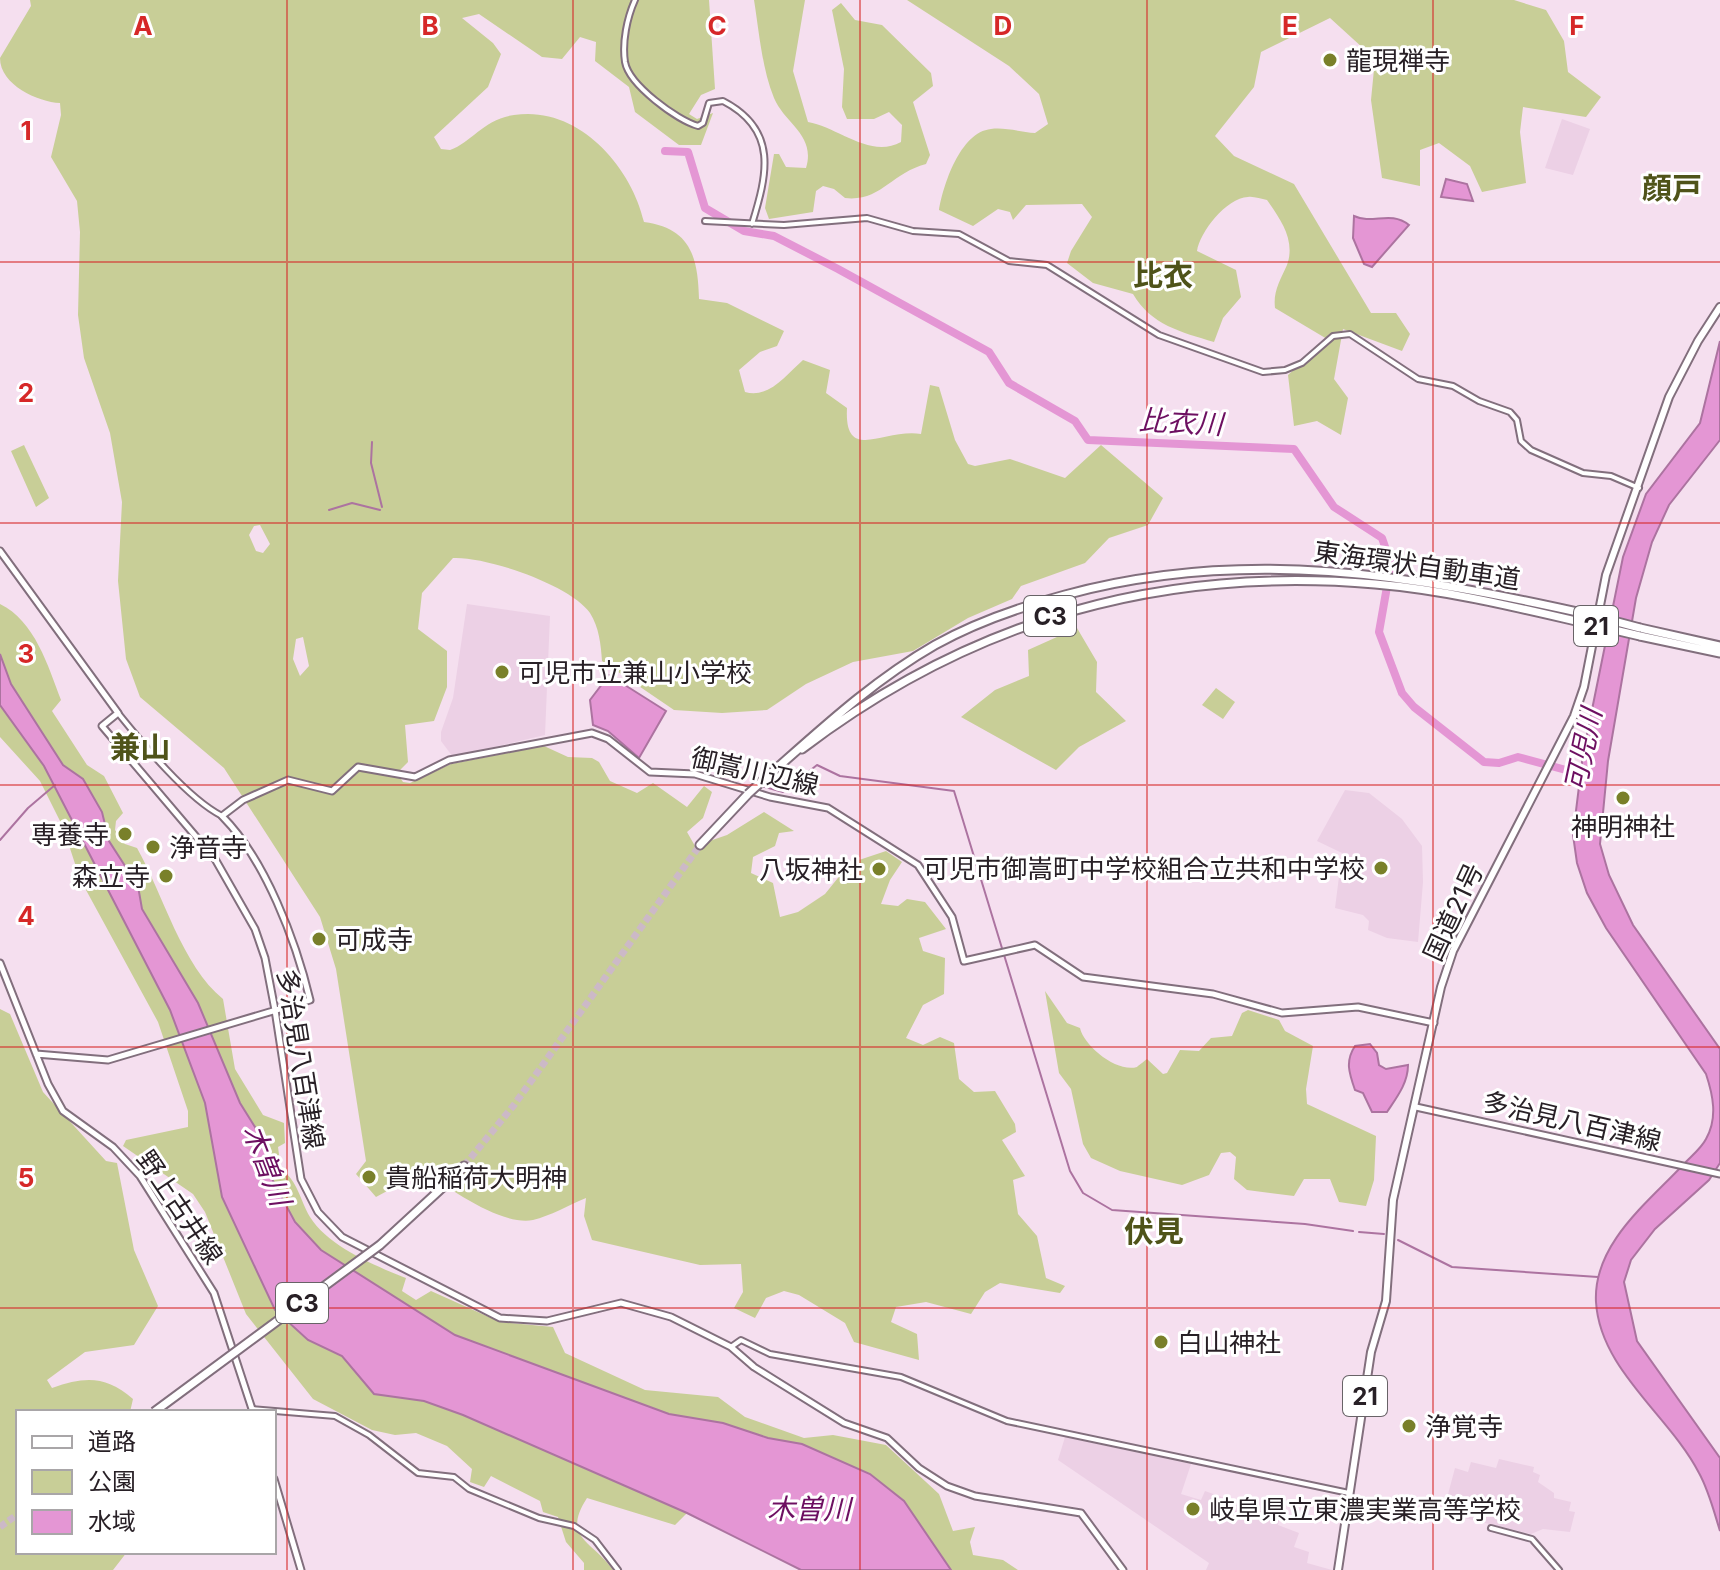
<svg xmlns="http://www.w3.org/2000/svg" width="1720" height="1570" viewBox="0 0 1720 1570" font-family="Inter,'Noto Sans JP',sans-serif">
<rect width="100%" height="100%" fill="#f5dfef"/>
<path fill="#ecd0e5" d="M1562,119l28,10 -17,46 -28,-7z
M467,604l83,12 -5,119 -92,22 -12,-16v-9l12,-34z
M1345,790l24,3 33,26 20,27 1,36 -5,60 -31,-4 -19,-8 1,-9 -6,-6 -28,-7 7,-55 -25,-12z
M1065,1437l126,27 -10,30 20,6 4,-9 75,27 -2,7 21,8 -5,14 15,5 -2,11 25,7h-126l3,-7 -151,-103z
M1499,1459l35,8 -1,5 7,3 -2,7 16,11v5l17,4 -2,9 6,1 -5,20 -27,-3 -12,5 -88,-21 12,-45 13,4 3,-10 25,6z"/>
<path fill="#c8ce97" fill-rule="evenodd" d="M30,0h679l6,89 -14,6 -12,19 8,5 16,-6 -12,32h-22l-44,-33 -6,-25 -34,-26 1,-19 -16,-5 -18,22 -20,-2 -63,-43 -17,4 31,25 8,11 -13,33 -54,50 7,12 9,1c22,-8 34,-31 64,-35 63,-10 117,50 130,107 46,6 54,34 55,77l28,4 57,28 -7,15 -17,6 -21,18 6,22c24,7 41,-17 58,-32l27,10 -4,23 21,15c-3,56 37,20 74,26l9,-49 9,2 16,53 13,24 7,2 35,-7 55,19 36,-33 62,53 -15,27 -39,13 -24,25 -64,23 -9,13 -44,19 -55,33 -60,11 -47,22 -39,26 -45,3 -48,-3 -72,-49c-1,-16 -3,-34 -12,-48 -19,-28 -105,-57 -137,-55l-31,35 -4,36 29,22v36l-13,34 -29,4 3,37 -11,11 6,9 7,1 41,-19 93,-18 24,11 24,1 7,4 11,19 27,12 16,-10 34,24 17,-21 8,6 -9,26 -16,14 8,14 32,-11 37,-23 30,19 -15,2 -4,13 -22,11 -2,16 22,10 7,34 18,-5 27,-18 25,-31 36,-12 16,11 -12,18 -9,24 17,2 9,-7 18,3 21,27 -27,9 4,13 22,7 -1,36 -21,11 -17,33 17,7 17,-8 14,6 5,36 15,13 21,-1 20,33 1,8 -14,8 23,36 -12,4 5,34 19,22 9,42 19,8 -5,7 -60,-10 -15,9 -14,22 -45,-12 -30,5 -5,15 26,12 2,26 -65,-18 -9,-19 -46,-28 -15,-4 -18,7 -11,20 -21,-10 9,-16 -2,-28 -41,1 -108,-25 -8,-24 2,-18c-17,7 -36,18 -53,22 -32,6 -83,-31 -109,-49l-48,26 -20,-23 10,-13 -30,-192 -16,-52 -96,-149 -84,-71 -14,-38 -8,-78 4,-79 -12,-69 -26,-75 -6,-43 2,-83 -3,-31 -26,-44 10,-42 -1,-12c-22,-1 -60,-18 -60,-45l31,-52zM260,525l10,19 -7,9 -7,-2 -7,-16 5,-9zM303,637l6,29 -9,10 -7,-17 3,-20z
M754,0h51l-12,71 15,51c30,5 62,37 93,20l1,-17 -13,-13 -15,7h-27l-5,-12 2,-38 -12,-59 9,-7 14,17 27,5 49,48 2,13 -20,16 17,53 -4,9c-35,9 -45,38 -81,34l-11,-9 -11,-3 -7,5 -3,21 -44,7 -4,-11 9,-54h5l7,13 20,1c10,-33 -21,-44 -32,-70 -12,-29 -15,-67 -20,-98z
M907,0h607l32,10 18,31 4,31 33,25 -15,20 -63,-10 -3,25 6,51 -44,9 -12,-26 -31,-23 -19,7v36l-38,-8 -11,-78 4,-41 -45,-41 -69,34 -7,35 -39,49 19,20 60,28 77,129h25l14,21 -8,17 -59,-22 -9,50 14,19 -7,37 -24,-14 -23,5 -6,-51 39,-36 -52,-31c-2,-17 5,-27 12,-43 9,-25 -7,-46 -20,-65 -6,-1 -14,-4 -19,-3 -22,1 -48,35 -51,54l39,19 5,27 -18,21 -9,24c-33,-10 -63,-17 -81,-48l-40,-11 -26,-20 4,-12 21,-34 -10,-13 -56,1 -13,15 -3,-8 -12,-3 -25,17 -34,-16c4,-24 21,-78 52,-81 13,-2 30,3 44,4l13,-9 -9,-30 -30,-28z
M24,445l25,53 -13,9 -25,-56z
M0,604c35,17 48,62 61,96l-9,11 35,54 17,11 19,37 -7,8 -1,9 10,14 12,4c26,46 45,118 86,151l12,70 28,46 21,8 1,20 -7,4 3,22c17,12 19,31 29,48 18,29 65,49 96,61l-4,13 14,9 15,-9 69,31 53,5 12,26 80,37 73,7 27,20 59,21 29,-3 53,10 53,49 14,37 22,-4 -5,15 3,13 30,5 15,10h-67l-47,-69 -34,-27 -68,-30 -34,-6 -45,-15 -54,-9 -214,-79 -134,-85 -26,-28 -22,-41 -8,-38 -25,-40 -42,-100 -57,-94 -3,-24 -29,-44 -7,-29 -19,-33 -20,-14 -52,-81 -11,-30z
M1077,628l20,34 -1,30 30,29 -47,26 -23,23 -95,-53 34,-27 34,-14 -1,-26z
M1216,688l19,14 -12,17 -21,-14z
M0,705l44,61 126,244 35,93 17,94 53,113 33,30 34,16 32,37 50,8 39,14 224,98 -12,12 -88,-27c-26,40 6,43 26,72h-29v-7l-18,-21 -8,-25 -15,-5 -3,-11 -49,-25 -7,11 -14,-5 2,-13 -25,-23 -31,-13 -21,2 -23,-5 -59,-31 -67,-85 -41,-102 -12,-18 -70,-48 3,-6 62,-13v-16l-30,-89 -78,-143 -17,-52 -23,-46 -40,-44z
M1045,991l22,32 13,5c4,18 37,45 57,39 1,-1 10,-8 10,-8l16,15 4,-1 13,-23 19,1 12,-13 21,-2 10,-23 6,-3 31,10 6,11 28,15 -7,43 1,15 69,32 -2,44 -8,26 -27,-4 -9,-23h-26l-10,17 -47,-6 -13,-11 2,-22 -6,-5 -9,1 -12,22 -27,10 -62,-14 -29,-13 -8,-14 -12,-55 -12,-16z
M0,1009l10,5 33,78 63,69 11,2 17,87 24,56 -24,39 -49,7 -38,28 5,8c34,-12 54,-12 81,11l-3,13h-112v140h109l-14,18h-113z"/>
<path fill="#e496d4" stroke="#ac73a0" stroke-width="2" d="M1446,179l21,5 6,17 -32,-4z
M1354,216c19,9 36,-6 55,9l-37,42 -8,-3 -11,-26z
M1720,341v99l-51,65 -17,37 -16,56 -28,163 -8,83 9,31 24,50 87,124v114l-11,17 -54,49 -24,31 -7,22 13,59 83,117v73c-6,-19 -11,-40 -21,-58 -29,-57 -99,-103 -103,-171 -3,-57 50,-98 86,-136 7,-8 19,-17 24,-27 12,-21 7,-44 0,-65l-100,-146 -19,-35 -10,-30 -4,-28 10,-81 40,-197 23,-63 54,-71z
M0,654l11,30 52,81 20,14 19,33 7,29 29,45 4,23 56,94 42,100 25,40 8,38 22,41 26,28 134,85 214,79 54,9 45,15 34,6 68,30 34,27 47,69h-150l-114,-57 -224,-98 -39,-14 -50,-7 -32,-38 -34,-16 -33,-30 -53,-113 -17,-94 -35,-93 -126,-244 -44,-61z
M609,675l57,36 -27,47 -31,-27 -15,-6 -3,-25z
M1370,1044l7,9 2,12 7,4 22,-4c0,18 -11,32 -21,47h-15l-9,-19 -8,-3c-6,-17 -10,-29 0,-44z"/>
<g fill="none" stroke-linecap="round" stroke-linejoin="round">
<path stroke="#ac73a0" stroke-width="2" d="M372,442l-1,21 11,44
M329,510l23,-7 28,7
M761,786l22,6 34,-27 23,11 114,15 116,380 13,22 29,17 193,14 48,7
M0,840l28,-32 27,-23
M1359,1232l25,2
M1398,1240l54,27 146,10"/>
<path stroke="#e496d4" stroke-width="8" d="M665,151l23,1 17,56 39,23 30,5 64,33 151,83 20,31 66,38 13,19 206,9 40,58 48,31 9,26 -12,68 23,61 12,14 70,55 15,1 19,-6 70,19"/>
<path stroke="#ccb9c7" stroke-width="7" stroke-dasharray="7 3.5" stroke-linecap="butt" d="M464,1166l50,-61 186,-260
M0,1527l18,-13"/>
<defs>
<path id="tertiary" d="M635,0c-8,18 -13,42 -10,62 4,23 52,58 73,64l5,-3 6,-20 14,-2c56,29 44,74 29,123
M705,221l79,4 83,-7 46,13 46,3 50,27 38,4 112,70 104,37 22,-2 17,-7 31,-27 17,-2 68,45 35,7 26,15 31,11 7,8 4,21 10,9 52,23 28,3 28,12
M118,713c25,31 69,85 104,103
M731,1347l10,-7 29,14 131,23 106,44 342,72
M252,1409l83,7 34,19 49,38 36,4 15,12 70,29 35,8 21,14 23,30
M1491,1528l41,11 27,31"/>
<path id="secondary" d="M0,551l118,162 -16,13 113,133 40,70 10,29 10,52 26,169 17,33 24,25 158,81 47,3 74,-18 50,14 60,30 23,20 90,56 43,15 32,30 28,18 28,10 106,17 42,57
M0,963l48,121 15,27 50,36 27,29 74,117 39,119
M36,1054l72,6 202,-60c-14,-59 -45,-141 -88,-184l21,-16 45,-20 44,11 26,-24 57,10 34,-17 143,-27 16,6 42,33 45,2 75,23 58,11 90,57 34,52 12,44 71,-16 48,32 130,17 69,19 76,-6 76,16
M1416,1107l304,67
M274,1479l27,91"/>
<path id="trunk" d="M1338,1570l33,-218 15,-51 7,-101 48,-213 12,-36 121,-235 10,-29 22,-112 63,-178 29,-56 22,-34"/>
<path id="motorway" d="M1640,628l80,18
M1640,636l80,17
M802,749c171,-130 360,-183 573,-165 72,6 144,24 214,40
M760,783c56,-49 109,-100 175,-138 41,-23 85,-38 130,-50 181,-49 347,-20 526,20
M700,845l48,-51
M443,1187l21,-21"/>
</defs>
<use href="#tertiary" stroke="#826f7d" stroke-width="8"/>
<use href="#secondary" stroke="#826f7d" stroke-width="9"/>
<use href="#trunk" stroke="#826f7d" stroke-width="10"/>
<use href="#motorway" stroke="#826f7d" stroke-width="11"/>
<use href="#tertiary" stroke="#fff" stroke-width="4"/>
<use href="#secondary" stroke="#fff" stroke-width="5"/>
<use href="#trunk" stroke="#fff" stroke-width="6"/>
<use href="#motorway" stroke="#fff" stroke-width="7"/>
<defs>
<path id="motorway-bridge" d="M1591,615l49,13
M1589,624l51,12
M748,794l12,-11
M154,1412l226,-167 63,-58"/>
</defs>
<use href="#motorway-bridge" stroke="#826f7d" stroke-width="11" stroke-linecap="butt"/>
<use href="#motorway-bridge" stroke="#fff" stroke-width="7"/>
</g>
<path fill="none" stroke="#d62828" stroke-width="2" stroke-opacity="0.55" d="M287,0v1570M573,0v1570M860,0v1570M1147,0v1570M1433,0v1570M0,262h1720M0,523h1720M0,785h1720M0,1047h1720M0,1308h1720"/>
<g fill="#79802a" stroke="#fff" stroke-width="3">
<circle cx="1330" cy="60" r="8"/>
<circle cx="502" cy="672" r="8"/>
<circle cx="1623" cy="798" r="8"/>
<circle cx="125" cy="834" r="8"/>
<circle cx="153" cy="847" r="8"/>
<circle cx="1381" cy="868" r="8"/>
<circle cx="879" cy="869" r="8"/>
<circle cx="166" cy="876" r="8"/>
<circle cx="319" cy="939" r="8"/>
<circle cx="369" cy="1177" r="8"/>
<circle cx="1161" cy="1342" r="8"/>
<circle cx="1409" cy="1426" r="8"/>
<circle cx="1193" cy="1509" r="8"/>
</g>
<g text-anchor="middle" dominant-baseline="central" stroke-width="6" stroke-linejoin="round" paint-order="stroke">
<g fill="#fff" stroke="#686367" stroke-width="2">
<rect x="1024" y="596" width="52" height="40" rx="6"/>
<rect x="1574" y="606" width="44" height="40" rx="6"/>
<rect x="276" y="1283" width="52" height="40" rx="6"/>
<rect x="1343" y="1376" width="44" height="40" rx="6"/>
</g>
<g font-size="24" font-weight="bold" fill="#282026">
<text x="1050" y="616">C3</text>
<text x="1596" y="626">21</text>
<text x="302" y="1303">C3</text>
<text x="1365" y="1396">21</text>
</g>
<g font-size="26" fill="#282026" stroke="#fff" text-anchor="start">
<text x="1346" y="60">龍現禅寺</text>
<text x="518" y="672">可児市立兼山小学校</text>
<text x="1623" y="826" text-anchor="middle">神明神社</text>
<text x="109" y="834" text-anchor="end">専養寺</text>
<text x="169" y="847">浄音寺</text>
<text x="1365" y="868" text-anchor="end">可児市御嵩町中学校組合立共和中学校</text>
<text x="863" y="869" text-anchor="end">八坂神社</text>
<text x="150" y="876" text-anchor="end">森立寺</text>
<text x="335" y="939">可成寺</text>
<text x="385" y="1177">貴船稲荷大明神</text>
<text x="1177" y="1342">白山神社</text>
<text x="1425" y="1426">浄覚寺</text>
<text x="1209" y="1509">岐阜県立東濃実業高等学校</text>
</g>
<g font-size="26" fill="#282026" stroke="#fff">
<text transform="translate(1417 565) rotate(8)">東海環状自動車道</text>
<text transform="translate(755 771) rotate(13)">御嵩川辺線</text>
<text transform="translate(1453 912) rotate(-65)">国道21号</text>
<text transform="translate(301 1059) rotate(81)">多治見八百津線</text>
<text transform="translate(1572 1121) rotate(13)">多治見八百津線</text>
<text transform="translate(180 1207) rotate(56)">野上古井線</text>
</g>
<g font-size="28" font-style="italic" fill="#6d0f61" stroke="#fff">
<text transform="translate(1181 422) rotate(3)">比衣川</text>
<text transform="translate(1583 750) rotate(-78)">可児川</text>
<text transform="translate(267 1165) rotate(69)">木曽川</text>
<text x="809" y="1509">木曽川</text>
</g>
<g font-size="30" font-weight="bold" fill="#4f5319" stroke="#fff">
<text x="1672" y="188">顔戸</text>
<text x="1163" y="275">比衣</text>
<text x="140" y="747">兼山</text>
<text x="1154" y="1231">伏見</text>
</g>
</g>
<g font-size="26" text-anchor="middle" font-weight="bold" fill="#d62828" stroke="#fff" stroke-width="6" stroke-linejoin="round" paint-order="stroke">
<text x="143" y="35">A</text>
<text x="430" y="35">B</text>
<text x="717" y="35">C</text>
<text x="1003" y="35">D</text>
<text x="1290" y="35">E</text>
<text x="1577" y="35">F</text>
<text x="26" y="140">1</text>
<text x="26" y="402">2</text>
<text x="26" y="663">3</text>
<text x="26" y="925">4</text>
<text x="26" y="1187">5</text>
</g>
<rect x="16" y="1410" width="260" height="144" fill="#ffffff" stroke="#a9a6a8" stroke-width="2"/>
<rect x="32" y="1436" width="40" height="12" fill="#ffffff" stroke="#a9a6a8" stroke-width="2"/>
<text x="88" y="1450" font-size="24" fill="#282026">道路</text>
<rect x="32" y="1470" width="40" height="24" fill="#c8ce97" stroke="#a9a6a8" stroke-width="2"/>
<text x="88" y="1490" font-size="24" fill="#282026">公園</text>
<rect x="32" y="1510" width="40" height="24" fill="#e496d4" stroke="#a9a6a8" stroke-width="2"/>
<text x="88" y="1530" font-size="24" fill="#282026">水域</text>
</svg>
